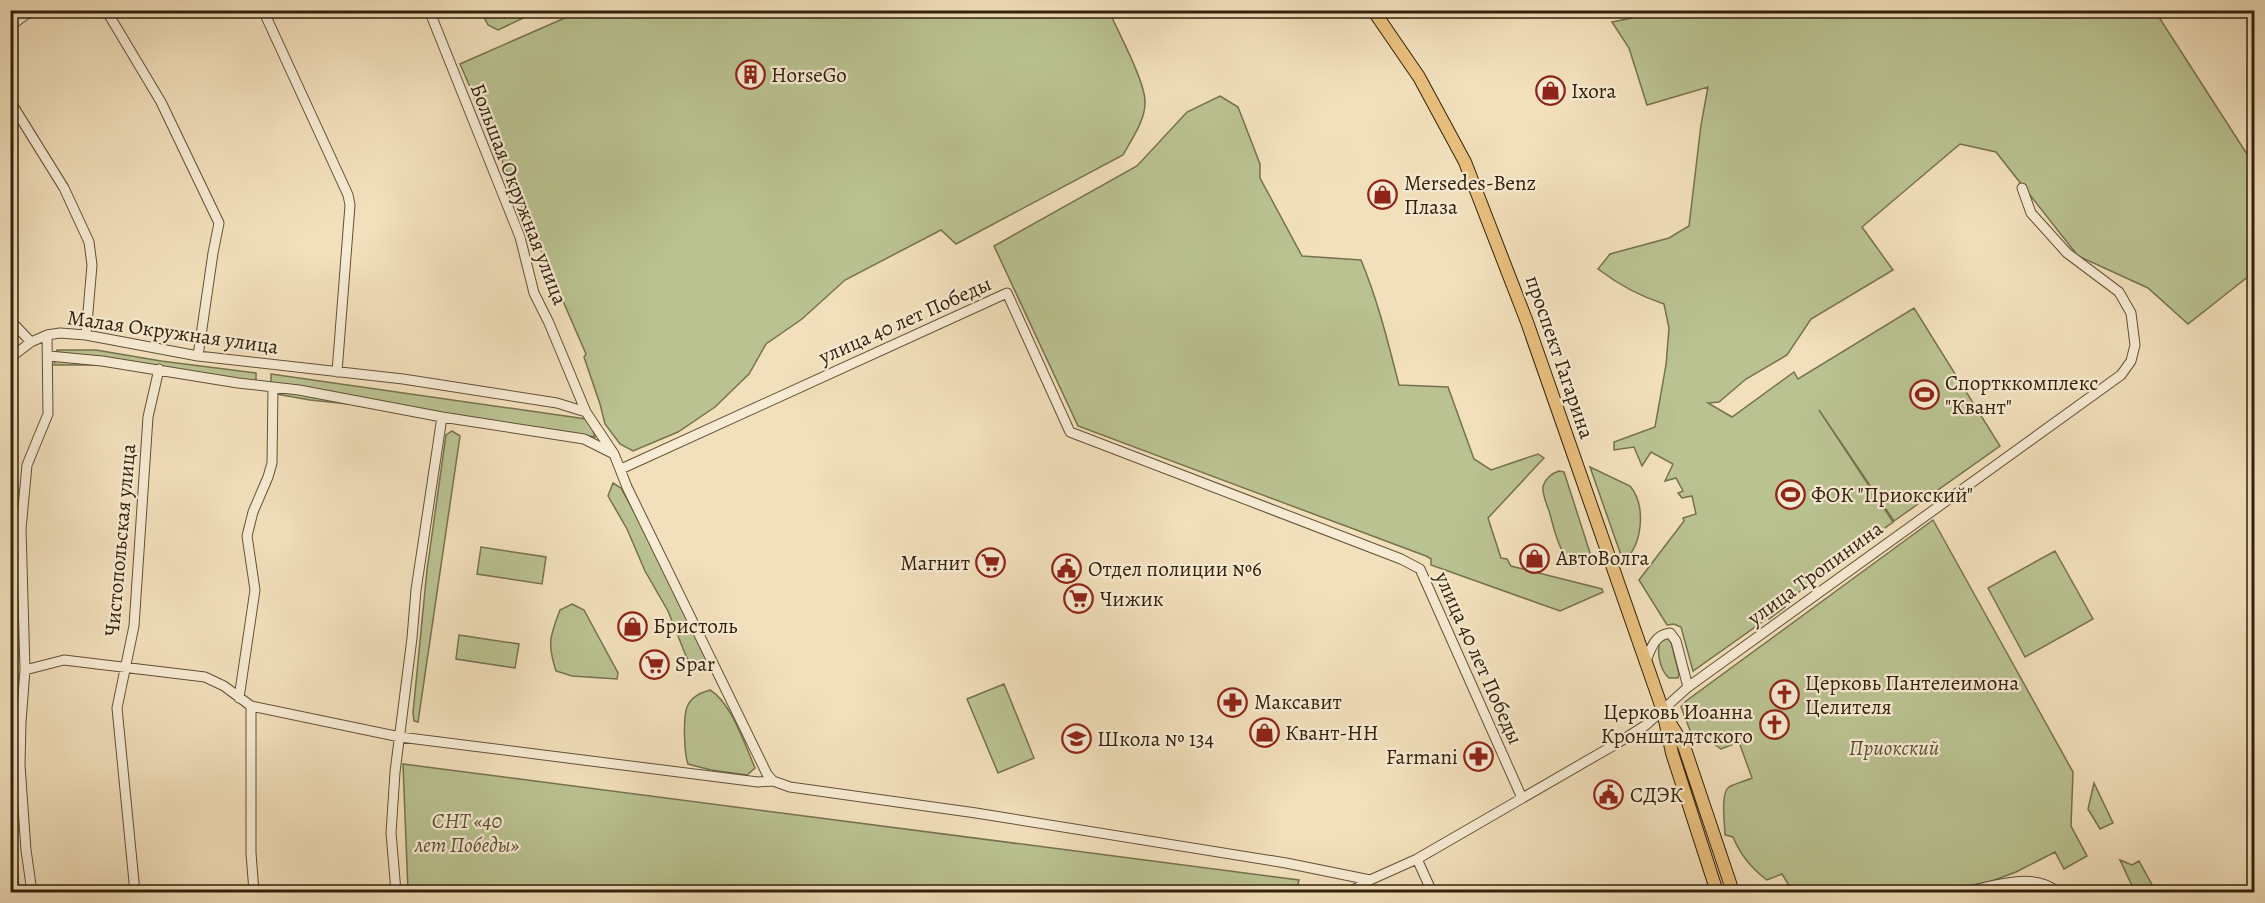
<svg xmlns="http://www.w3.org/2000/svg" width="2265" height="903" viewBox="0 0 2265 903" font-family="Alegreya,serif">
<rect width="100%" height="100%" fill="#f2e0bc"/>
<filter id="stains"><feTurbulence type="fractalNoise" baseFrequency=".00333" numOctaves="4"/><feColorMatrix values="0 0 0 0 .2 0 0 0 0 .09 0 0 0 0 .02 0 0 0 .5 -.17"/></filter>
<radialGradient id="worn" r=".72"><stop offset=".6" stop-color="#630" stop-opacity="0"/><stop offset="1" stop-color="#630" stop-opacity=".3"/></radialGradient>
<path fill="#bac291" stroke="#76714e" stroke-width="1.5" d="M583,10l526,1c9,21 37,72 36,92 0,18 -14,37 -22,52l-167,89 -15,-14 -96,50 -43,39 -36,25 -17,30 -34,33 -37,25 -45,19 -13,-7 -15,-20 -5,-20 -16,-47 2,-3 -126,-290z
M481,11h57l-40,19 -10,-5z
M1667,11h488l99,154v107l-66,52 -40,-36 -70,-32 -82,-104 -36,-8 -98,83 31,43 -82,49 -24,36 -41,24 -27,23 -11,1 24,14 62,-45 4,7 116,-71 86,138 -106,75 -75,-111 74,112 -110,82 2,3 -16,12 -3,-2 -1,3 -72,51 -12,-44 -7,-3 -7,1 -28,-45 45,-59 -1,-3 13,-4 -4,-18 -10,2 -4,-5 5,-2 -7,-13 -11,3 8,-17 -22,-12 -9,14 -8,-19 -20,3v-8l41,-15 11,-62 3,-37 -5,-24c-25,-8 -45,-19 -66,-35l12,-15 59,-16 20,-12 12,-101 7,-38 -61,18 -18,-57 -17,-26z
M1220,96l18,11 22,57v14l42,78 59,4c17,41 27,82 38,125l49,2 26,72 17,11 47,-16 6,4 -56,60 13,40 6,1 4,7 91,23 1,3 -43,19 -129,-46v-6l-5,-3 -348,-130 -84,-180 143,-80 50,-54z
M57,350h39l65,11 95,12v15l-149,-23h-53z
M271,374l315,45 7,11 2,7 -149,-23 -136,-14 -39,-7z
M452,431l8,5 -42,286 -4,-1 -1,-8 14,-143 19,-135z
M1590,467l40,19c16,19 13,57 -5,74l-3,-2z
M1559,471l5,1 28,87c-26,25 -38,-29 -42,-45 -2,-7 -8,-19 -7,-27 2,-8 9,-14 16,-16z
M613,483l8,5 19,35 69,141 -8,6 -7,-1 -8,-13 -18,-45 -23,-40 -18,-42 -19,-33z
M1933,520l140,252 -2,54 16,30 -23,13 -9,-17 -39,20 -27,10 -53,10h-143l-11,-18 -15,6c-15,-11 -27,-26 -34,-43l-8,-2c0,-10 -5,-42 4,-48 7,-4 16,-6 23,-9l-13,-36 -18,7 -13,-9 -15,-2 -12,-31 5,-6z
M10,533l9,4 -7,247 7,108h-9z
M481,547l65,10 -4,27 -65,-10z
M2055,551l38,68 -68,38 -37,-69z
M572,604l12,6 34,63 -1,6 -45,-3 -16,-5c-9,-27 -6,-35 4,-61z
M459,635l60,9 -4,24 -59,-9z
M1666,637l5,5 8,32 -1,4h-9c-10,-9 -13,-28 -8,-40z
M1004,684l30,74 -36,15 -31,-74z
M710,690c21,12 35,55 45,78l-8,7 -36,-5 -23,-6c-4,-11 -5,-46 -1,-57 4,-10 13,-14 23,-17z
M403,764l896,116 -3,12h-888z
M2094,783l19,40 -13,6 -12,-20z
M2120,860l12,5 7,-4 17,31h-21z"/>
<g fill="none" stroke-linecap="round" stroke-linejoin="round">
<defs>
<path id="minor" d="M106,10l55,92 58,121 -6,30 -15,103
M263,10l85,185 2,10 -13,167
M429,10l91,227 14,56 15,30 37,89 28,42 13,33 140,287 6,7
M10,26l22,-16
M10,101l54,87 25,54 3,23 -6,70
M10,320l21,22
M49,356l53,5 136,22 61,7 143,27 142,22 28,14
M10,358l21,-16 16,-7 13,-2 26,2 112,21 205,23 154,24 29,9
M621,469l386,-176 63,139 331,127 19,10 102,229
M1645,663c6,-14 9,-28 25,-30l6,8 12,46
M25,670l39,-10 141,17 19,9 27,20 149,31 358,45 15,-1 17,6 186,26 310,50 84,17 47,-21 199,-115 30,-19 42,-38 433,-312 10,-14 4,-16 -4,-32 -12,-21 -52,-39 -36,-40 -9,-25
M239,698l16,-108 -8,-54 6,-24 15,-35 4,-14 1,-75
M251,706v147l3,39
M1417,859l15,33
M32,892l-6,-42 -6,-85 1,-43 4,-52 -4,-141 6,-64 21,-51 -1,-79
M135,892l-18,-184 17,-82 14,-209 11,-48
M396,892l-5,-59 4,-61 17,-134 4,-48 26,-173
M1350,892l20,-12
M1961,892c31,-4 70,-22 97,0"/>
<path id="major" d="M1373,10l46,67 46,85 62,160 136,389 9,42 45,139
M1668,720l16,26 49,146"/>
</defs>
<use href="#minor" stroke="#625036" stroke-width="11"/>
<use href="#major" stroke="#32200a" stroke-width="14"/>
<use href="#minor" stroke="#f7ebd3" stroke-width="9"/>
<use href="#major" stroke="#e9c07e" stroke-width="12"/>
</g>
<defs>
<symbol id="building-ring" viewBox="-11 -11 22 22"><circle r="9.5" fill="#f7ebd3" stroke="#8f2418" stroke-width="1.5"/><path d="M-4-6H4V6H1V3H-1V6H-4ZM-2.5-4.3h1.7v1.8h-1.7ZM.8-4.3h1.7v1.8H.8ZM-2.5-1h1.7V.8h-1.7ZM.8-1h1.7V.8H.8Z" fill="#8f2418"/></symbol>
<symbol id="shop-ring" viewBox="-11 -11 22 22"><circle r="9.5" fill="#f7ebd3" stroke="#8f2418" stroke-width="1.5"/><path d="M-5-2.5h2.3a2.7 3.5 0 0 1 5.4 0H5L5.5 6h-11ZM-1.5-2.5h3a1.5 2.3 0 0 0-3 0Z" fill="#8f2418"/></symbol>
<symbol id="stadium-ring" viewBox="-11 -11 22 22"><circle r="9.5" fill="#f7ebd3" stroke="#8f2418" stroke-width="1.5"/><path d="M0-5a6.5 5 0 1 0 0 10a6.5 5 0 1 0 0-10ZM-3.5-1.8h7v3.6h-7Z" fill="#8f2418"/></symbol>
<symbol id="supermarket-ring" viewBox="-11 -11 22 22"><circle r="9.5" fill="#f7ebd3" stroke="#8f2418" stroke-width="1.5"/><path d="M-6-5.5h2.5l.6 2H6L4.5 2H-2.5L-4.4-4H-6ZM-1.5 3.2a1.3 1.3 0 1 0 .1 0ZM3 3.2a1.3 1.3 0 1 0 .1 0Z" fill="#8f2418"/></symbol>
<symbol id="civic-ring" viewBox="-11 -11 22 22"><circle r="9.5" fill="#f7ebd3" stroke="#8f2418" stroke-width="1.5"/><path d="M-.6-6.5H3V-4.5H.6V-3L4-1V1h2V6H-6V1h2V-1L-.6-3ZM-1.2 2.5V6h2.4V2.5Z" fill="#8f2418"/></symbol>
<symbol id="church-ring" viewBox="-11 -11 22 22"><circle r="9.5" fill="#f7ebd3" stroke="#8f2418" stroke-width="1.5"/><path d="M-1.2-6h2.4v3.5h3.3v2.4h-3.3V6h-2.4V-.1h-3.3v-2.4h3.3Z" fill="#8f2418"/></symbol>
<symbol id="pharmacy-ring" viewBox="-11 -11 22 22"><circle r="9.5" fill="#f7ebd3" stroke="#8f2418" stroke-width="1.5"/><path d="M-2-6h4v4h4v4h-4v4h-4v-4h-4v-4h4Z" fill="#8f2418"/></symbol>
<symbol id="school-ring" viewBox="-11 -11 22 22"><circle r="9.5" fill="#f7ebd3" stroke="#8f2418" stroke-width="1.5"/><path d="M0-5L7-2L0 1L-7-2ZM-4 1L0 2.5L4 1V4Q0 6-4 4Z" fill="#8f2418"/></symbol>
</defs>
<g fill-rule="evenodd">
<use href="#building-ring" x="734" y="58" width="33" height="33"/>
<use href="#shop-ring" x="1534" y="74" width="33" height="33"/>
<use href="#shop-ring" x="1366" y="178" width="33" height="33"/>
<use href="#stadium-ring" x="1908" y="378" width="33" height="33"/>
<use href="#stadium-ring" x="1774" y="478" width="33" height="33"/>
<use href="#shop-ring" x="1518" y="542" width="33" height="33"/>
<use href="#supermarket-ring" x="974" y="546" width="33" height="33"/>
<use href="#civic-ring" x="1050" y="552" width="33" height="33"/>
<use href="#supermarket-ring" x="1062" y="582" width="33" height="33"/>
<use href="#shop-ring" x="616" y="610" width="33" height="33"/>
<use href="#supermarket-ring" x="638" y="648" width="33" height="33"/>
<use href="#church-ring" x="1768" y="678" width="33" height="33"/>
<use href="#pharmacy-ring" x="1216" y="686" width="33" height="33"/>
<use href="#church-ring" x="1758" y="708" width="33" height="33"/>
<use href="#shop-ring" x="1248" y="716" width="33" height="33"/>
<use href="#school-ring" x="1060" y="722" width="33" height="33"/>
<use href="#pharmacy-ring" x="1462" y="740" width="33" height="33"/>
<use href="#civic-ring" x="1592" y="778" width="33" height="33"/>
</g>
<g text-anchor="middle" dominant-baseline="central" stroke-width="4.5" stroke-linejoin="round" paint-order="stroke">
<g font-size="21" fill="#32200a" stroke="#f7ebd3" text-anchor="start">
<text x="771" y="75">HorseGo</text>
<text x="1571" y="91">Ixora</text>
<text x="1404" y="183">Mersedes-Benz<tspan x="1404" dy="24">Плаза</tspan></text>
<text x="1945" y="383">Спортккомплекс<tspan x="1945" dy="24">"Квант"</tspan></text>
<text x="1811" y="495">ФОК "Приокский"</text>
<text x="1556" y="558">АвтоВолга</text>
<text x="970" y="563" text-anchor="end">Магнит</text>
<text x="1088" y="569">Отдел полиции №6</text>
<text x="1100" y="599">Чижик</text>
<text x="653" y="626">Бристоль</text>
<text x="675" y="664">Spar</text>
<text x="1805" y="683">Церковь Пантелеимона<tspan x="1805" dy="24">Целителя</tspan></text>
<text x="1254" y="702">Максавит</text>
<text x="1753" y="712" text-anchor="end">Церковь Иоанна<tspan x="1753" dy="24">Кронштадтского</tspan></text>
<text x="1285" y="733">Квант-НН</text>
<text x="1097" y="739">Школа № 134</text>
<text x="1458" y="757" text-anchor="end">Farmani</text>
<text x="1630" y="795">СДЭК</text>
</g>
<g font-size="21" fill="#32200a" stroke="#f7ebd3">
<text transform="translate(519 194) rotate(69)">Большая Окружная улица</text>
<text transform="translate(905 320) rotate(-24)">улица 40 лет Победы</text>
<text transform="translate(173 332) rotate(8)">Малая Окружная улица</text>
<text transform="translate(1560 357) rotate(71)">проспект Гагарина</text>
<text transform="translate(120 540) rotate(-85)">Чистопольская улица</text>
<text transform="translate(1815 573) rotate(-36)">улица Тропинина</text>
<text transform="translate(1479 658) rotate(66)">улица 40 лет Победы</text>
</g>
<g font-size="21" font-style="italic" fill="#5b5132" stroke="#f7ebd3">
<text x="1894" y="748">Приокский</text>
<text x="467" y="821">СНТ «40<tspan x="467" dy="24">лет Победы»</tspan></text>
</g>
</g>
<rect width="2265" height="903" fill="none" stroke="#f2e0bc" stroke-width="36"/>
<rect x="12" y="12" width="2241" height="879" fill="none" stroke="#32200a" stroke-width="3"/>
<rect x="18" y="18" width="2229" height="867" fill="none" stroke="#32200a" stroke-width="1.5"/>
<rect width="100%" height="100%" filter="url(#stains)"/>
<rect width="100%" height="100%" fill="url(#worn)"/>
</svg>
